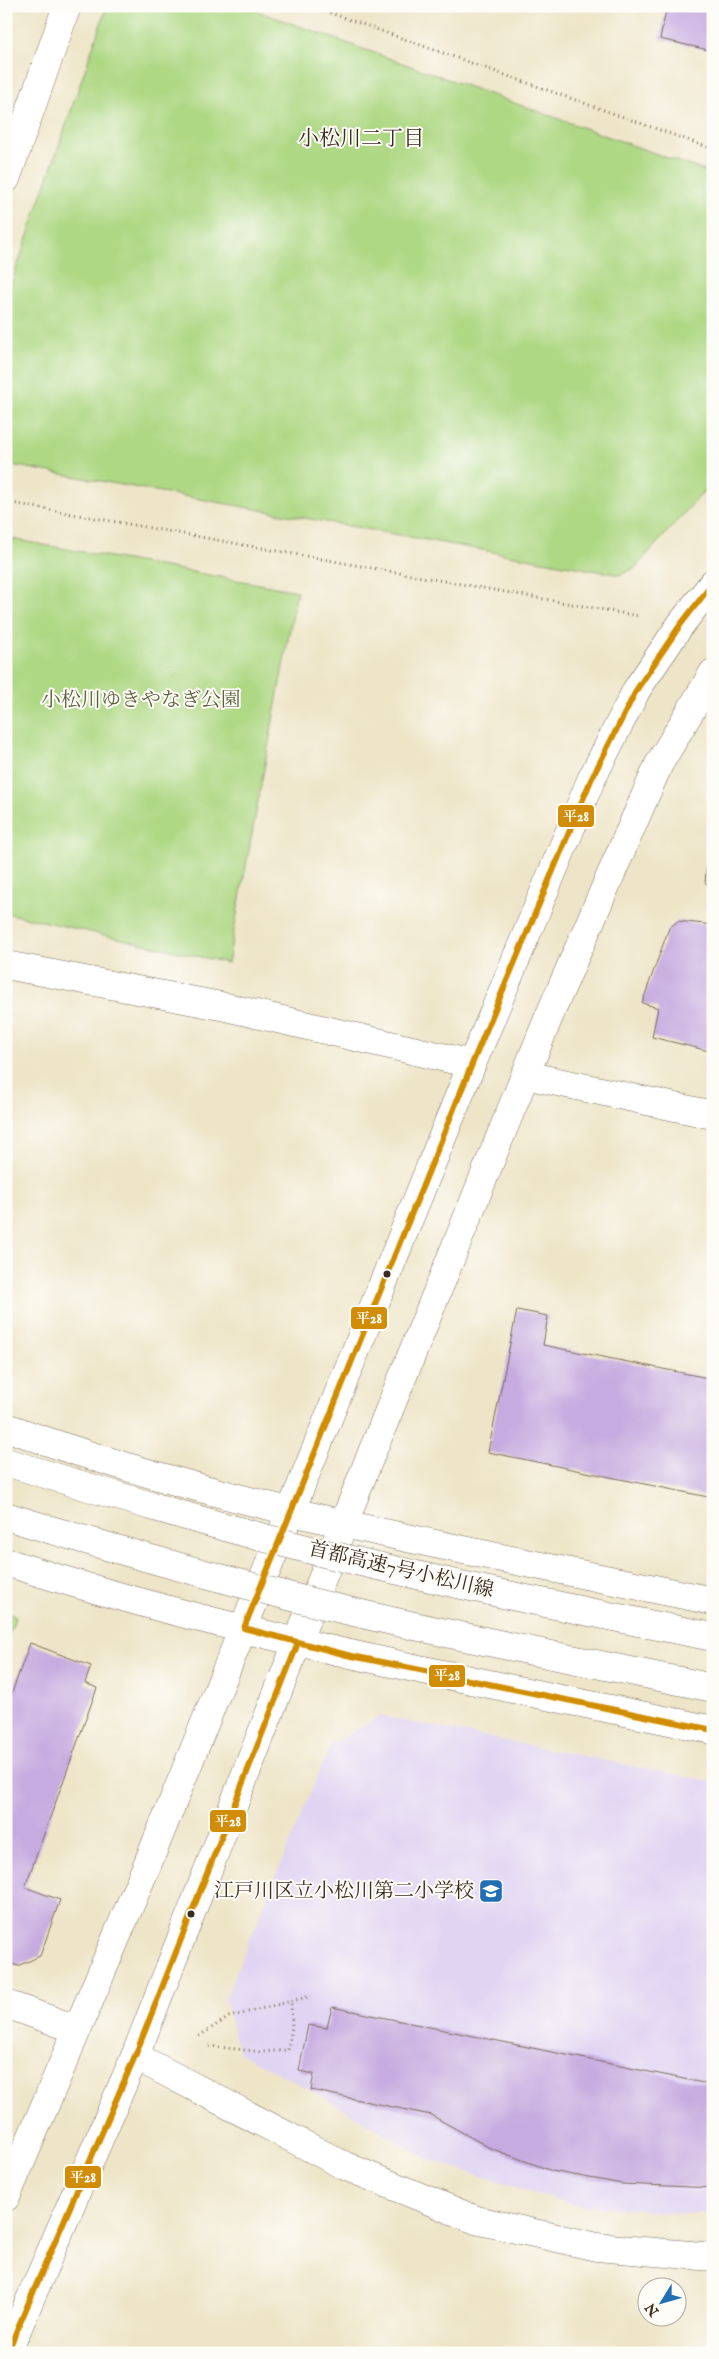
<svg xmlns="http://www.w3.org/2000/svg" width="719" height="2359" viewBox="0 0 719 2359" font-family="'IM FELL English','Noto Serif JP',serif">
<rect width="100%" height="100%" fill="#fdfcf7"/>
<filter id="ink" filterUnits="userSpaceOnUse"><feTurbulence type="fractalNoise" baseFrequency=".02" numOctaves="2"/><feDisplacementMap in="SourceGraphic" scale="10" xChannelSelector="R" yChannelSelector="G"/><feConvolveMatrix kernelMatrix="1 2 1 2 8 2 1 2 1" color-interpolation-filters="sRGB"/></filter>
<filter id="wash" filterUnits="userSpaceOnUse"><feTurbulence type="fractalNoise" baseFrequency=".0096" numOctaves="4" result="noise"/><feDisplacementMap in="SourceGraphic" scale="20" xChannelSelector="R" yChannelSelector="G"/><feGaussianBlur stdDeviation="1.12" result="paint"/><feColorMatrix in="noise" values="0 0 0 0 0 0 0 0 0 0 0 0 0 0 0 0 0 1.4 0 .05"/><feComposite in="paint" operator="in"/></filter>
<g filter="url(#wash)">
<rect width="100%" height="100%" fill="#eee5c8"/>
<path fill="#e1d4f3" d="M380,1716l333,66v431l-27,1 -116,-10 -142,-45 -117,-69 -72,-37 -14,-54 105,-253z"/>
<path fill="#aed884" stroke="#748151" d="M107,6h136l467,167 3,4v304l-78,87 -15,7 -614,-111v-165z
M6,538l291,53 -69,372 -222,-50z
M6,1613l10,3 -10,26z"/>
<g id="blocks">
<path fill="#c6abe0" d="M667,6h46v45l-53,-12z
M713,853v40l-8,-11 2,-21z
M678,921l35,4v127l-61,-15 6,-29 -16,-5 27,-75z
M517,1310l31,6 -5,29 170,34v119l-225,-46z
M30,1643l61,23 -6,17 12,5 -72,199 35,13 -20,56 -22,10 -12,-4v-253z
M332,2007l381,78v103l-91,-4 -70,-13 -62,-23 -59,-33 -120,-25 3,-16 -15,-3 9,-46 19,3z"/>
</g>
</g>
<g filter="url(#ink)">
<use href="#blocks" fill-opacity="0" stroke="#7a6b5a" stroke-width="1"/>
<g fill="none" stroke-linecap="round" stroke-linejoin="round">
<defs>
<path id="minor" d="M6,179l61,-173
M6,965l220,42 246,57
M525,1075l188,40
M6,1427c229,83 469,125 707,174
M6,1562c231,75 470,119 707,168
M6,2004l70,25
M135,2056l210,110 131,54 121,27 116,10
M6,2197l144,-339 322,-794 119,-284 46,-91 44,-65 32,-41
M7,2353l128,-297 229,-584 186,-458 109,-250 54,-91"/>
</defs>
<use href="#minor" stroke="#7a6b5a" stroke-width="29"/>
<path stroke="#7a6b5a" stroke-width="3" stroke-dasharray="1 4" stroke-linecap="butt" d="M311,6l402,143
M6,502l632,114
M199,2036l30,-19 82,-21
M209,2046l53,6 26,-2 4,-23 -1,-26"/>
<use href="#minor" stroke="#fff" stroke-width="28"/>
<defs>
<path id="highway-bridge" d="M6,1462c101,31 202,62 305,88 133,33 267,60 402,87
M6,1516c96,30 193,57 290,82 138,35 278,61 417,90"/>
</defs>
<use href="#highway-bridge" stroke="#7a6b5a" stroke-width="29" stroke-linecap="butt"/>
<use href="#highway-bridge" stroke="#fff" stroke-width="28"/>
<defs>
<path id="bus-1" d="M713,583l-32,41 -44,65 -46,91 -119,284 -228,564 103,27 366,75
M7,2353l128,-297 163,-413"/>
</defs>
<use href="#bus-1" stroke="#fdfcf7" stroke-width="10"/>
<use href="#bus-1" stroke="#d18d06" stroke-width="6"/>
</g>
</g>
<defs>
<symbol id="school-square" viewBox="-11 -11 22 22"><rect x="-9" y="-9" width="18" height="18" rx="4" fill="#1f6fb2" stroke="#fdfcf7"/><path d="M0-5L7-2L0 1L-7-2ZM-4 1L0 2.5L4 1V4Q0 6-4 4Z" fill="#fff"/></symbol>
</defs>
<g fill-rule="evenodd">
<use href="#school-square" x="477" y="1877" width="28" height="28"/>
</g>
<g fill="#3b2a1e" stroke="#fdfcf7" stroke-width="2">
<circle cx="387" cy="1274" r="4.5"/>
<circle cx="191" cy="1914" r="4.5"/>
</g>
<g text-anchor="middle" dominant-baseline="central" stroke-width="4" stroke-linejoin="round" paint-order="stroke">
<g font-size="20" fill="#5e5e3d" stroke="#fdfcf7">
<text x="141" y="700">小松川ゆきやなぎ公園</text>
</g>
<g font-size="20" fill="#3b2a1e" stroke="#fdfcf7">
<text transform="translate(401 1570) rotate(13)">首都高速7号小松川線</text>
</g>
<g font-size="20" fill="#3b2a1e" stroke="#fdfcf7" text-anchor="end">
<text x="474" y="1891">江戸川区立小松川第二小学校</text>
</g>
<g font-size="21" fill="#3b2a1e" stroke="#fdfcf7">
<text x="361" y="139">小松川二丁目</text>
</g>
</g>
<g stroke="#fdfcf7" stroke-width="2">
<rect x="557" y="804" width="38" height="24" rx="5" fill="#d18d06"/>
<rect x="350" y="1306" width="38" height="24" rx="5" fill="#d18d06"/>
<rect x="428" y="1664" width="38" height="24" rx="5" fill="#d18d06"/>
<rect x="209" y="1809" width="38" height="24" rx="5" fill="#d18d06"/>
<rect x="64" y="2165" width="38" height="24" rx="5" fill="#d18d06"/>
</g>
<g font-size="14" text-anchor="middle" font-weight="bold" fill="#fff">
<text x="576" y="821">平28</text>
<text x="369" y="1323">平28</text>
<text x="447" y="1680">平28</text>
<text x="228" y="1826">平28</text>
<text x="83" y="2182">平28</text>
</g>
<rect width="719" height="2359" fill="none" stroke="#fdfcf7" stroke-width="25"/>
<g transform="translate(662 2302) rotate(233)"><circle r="24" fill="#fdfcf7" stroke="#afa8a0"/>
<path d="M0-4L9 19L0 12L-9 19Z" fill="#1f6fb2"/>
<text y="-8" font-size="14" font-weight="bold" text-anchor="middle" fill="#3b2a1e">N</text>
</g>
</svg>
